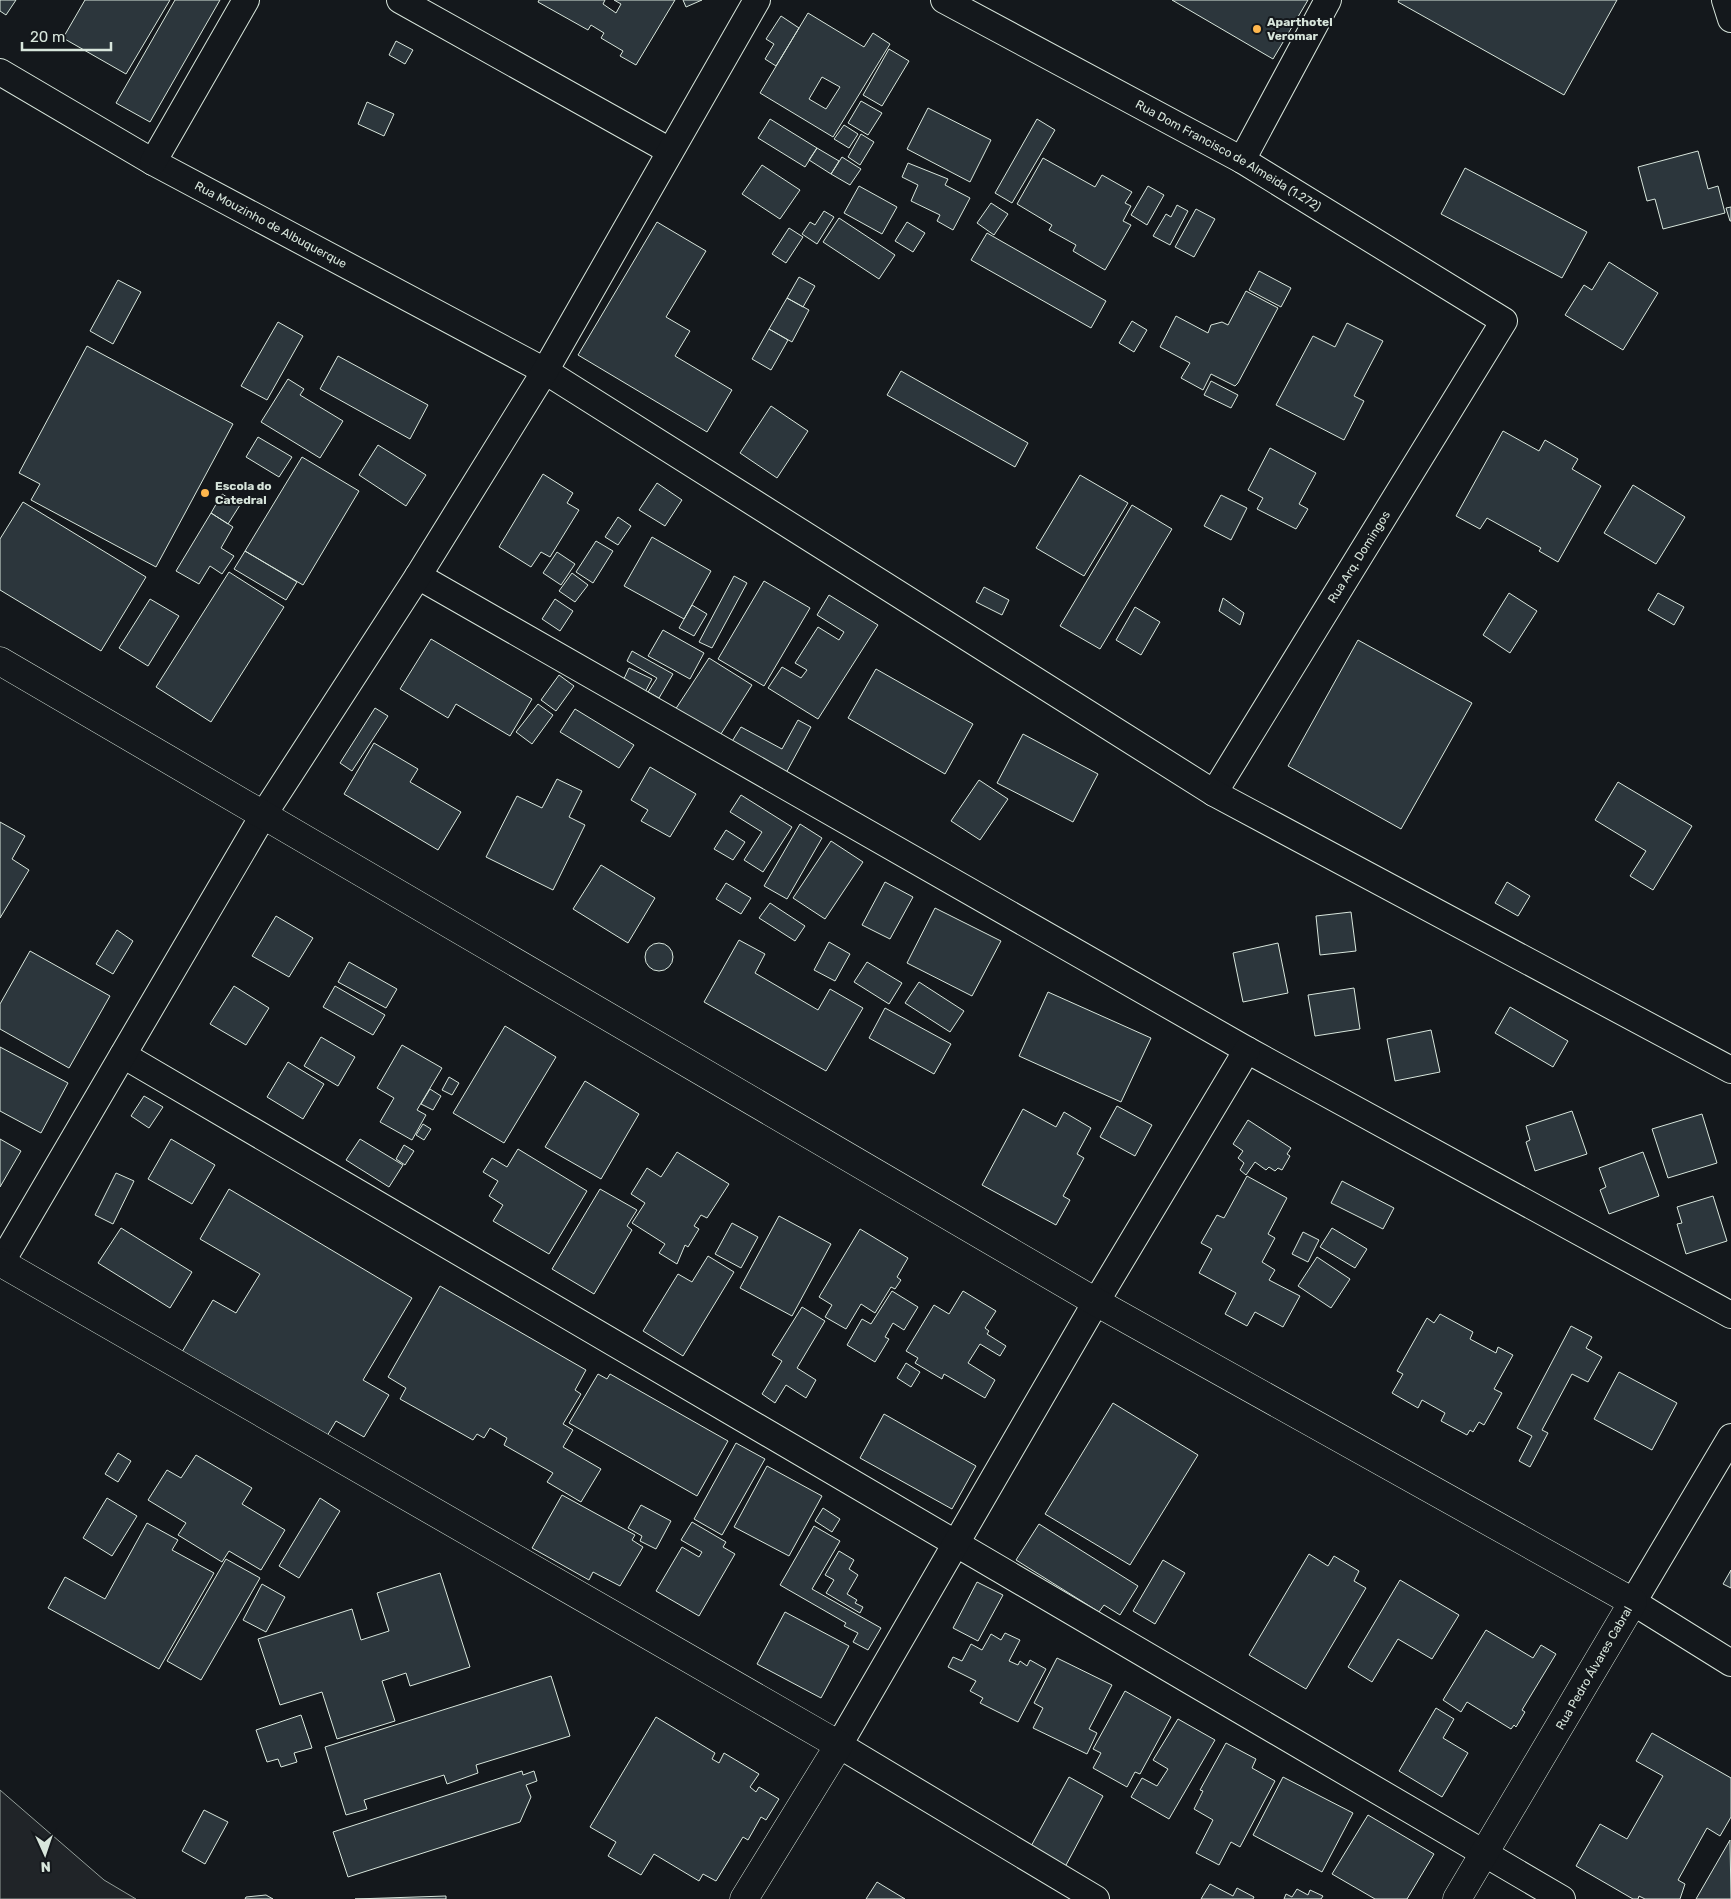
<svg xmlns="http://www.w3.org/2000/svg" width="1731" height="1899" viewBox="0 0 1731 1899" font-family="Rubik,sans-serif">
<rect width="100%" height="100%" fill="#14181c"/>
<path fill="#202428" stroke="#939e99" d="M0,1790l104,90 32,19h-136z"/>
<path fill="#2c363c" stroke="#d8e6dc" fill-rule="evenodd" d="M0,0h16l-10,15 -6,-4z
M85,0h85l-44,74 -63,-36z
M175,0h45l-70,122 -34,-19z
M539,0h66l-2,4 13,9 5,-9 -7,-4h61l-39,65 -16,-9 3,-5 -22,-13 3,-5 -13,-8 -3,5 -50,-28z
M683,0h19l-16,7z
M1172,0h136l-35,59z
M1399,0h218l-53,95 -166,-93z
M808,13l56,34 9,-14 17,11 -57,93 -73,-44zM822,77l18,10 -14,22 -17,-10z
M781,16l18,12 -23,38 -11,-7 9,-15 -8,-5z
M396,41l17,9 -8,14 -16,-9z
M889,49l20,12 -27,45 -19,-11z
M861,101l21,12 -14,22 -20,-12z
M367,102l27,12 -10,22 -26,-12z
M928,108l63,32 -21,42 -63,-33z
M770,119l47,29 -12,19 -47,-29z
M1037,119l18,11 -43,73 -17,-10z
M844,125l14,9 -9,14 -15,-9z
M861,134l13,8 -14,23 -12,-8z
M817,148l22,13 -8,13 -22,-14z
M1698,151l10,38 10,-3 7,27 -62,16 -8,-30 -8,2 -9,-34z
M842,157l19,12 -11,16 -19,-11z
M1043,158l52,29 7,-12 30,17 -7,11 6,3 -8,15 8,4 -26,45 -32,-19 3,-6 -27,-15 3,-5 -35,-21z
M908,163l40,16 -3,6 25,13 -17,32 -16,-9 3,-6 -29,-14 7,-16 -16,-8z
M762,165l38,25 -20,29 -38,-25z
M1465,168l122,64 -25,46 -121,-64z
M859,186l38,21 -15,27 -38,-21z
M1148,186l16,9 -17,30 -16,-10z
M991,203l17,11 -14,21 -17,-12z
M1177,205l11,6 -18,34 -17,-9 13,-22 5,3z
M1731,207v14h-1l-4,-13z
M1196,209l19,10 -21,38 -19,-10z
M824,211l10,6 -17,27 -15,-10 8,-12 5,3z
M839,218l56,37 -16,24 -56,-37z
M657,222l49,29 -40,66 24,14 -15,25 57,34 -25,42 -129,-77z
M907,222l18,11 -12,19 -18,-11z
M789,228l14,9 -17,26 -14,-9z
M987,233l119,68 -15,27 -120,-68z
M1609,262l49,31 -35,57 -58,-35 19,-30 8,5z
M1259,271l32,17 -10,19 -32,-17z
M799,277l16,9 -12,21 -16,-9z
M118,280l23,12 -28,52 -23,-13z
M1246,291l32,17 -40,75 -3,3 -24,-12 -8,16 -22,-12 9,-15 -30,-16 16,-31 32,17 3,-8 11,-3 6,3z
M787,298l22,12 -17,32 -23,-13z
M1132,321l15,9 -13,22 -15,-9z
M278,322l25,14 -36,64 -26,-14z
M1347,323l36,18 -29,55 10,5 -20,39 -68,-35 37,-69 22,11z
M769,329l19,11 -17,30 -19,-11z
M87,346l146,78 -77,143 -125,-67 9,-16 -21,-11z
M338,356l90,49 -18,34 -90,-50z
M901,371l127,72 -13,24 -128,-72z
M288,379l16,10 -4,6 43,26 -23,37 -59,-36z
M1211,381l27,14 -7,13 -27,-13z
M771,406l37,25 -31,47 -37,-25z
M1503,431l36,20 6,-11 33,19 -6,10 29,17 -43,76 -19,-11 2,-3 -54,-30 -7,11 -24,-13z
M258,437l34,20 -13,20 -33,-20z
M378,445l48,30 -20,31 -47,-31z
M1270,448l46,25 -17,31 9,5 -12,20 -39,-20 6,-11 -15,-8z
M302,457l57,34 -56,94 -58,-34z
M543,474l30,19 -6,10 12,7 -29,47 -9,-5 -10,15 -32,-20z
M1080,475l48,28 -44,73 -48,-28z
M657,483l25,17 -17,26 -26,-16z
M1633,485l52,32 -29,47 -52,-31z
M222,494l18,11 -12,19 -17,-11z
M1221,495l26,13 -16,32 -27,-14z
M23,502l123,75 -45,74 -101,-61v-51z
M1132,505l40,24 -72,120 -40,-23z
M211,513l22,14 -12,21 13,8 -12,18 -12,-8 -11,18 -23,-13z
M618,517l13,9 -13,19 -13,-8z
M652,537l59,34 -27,48 -60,-33z
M596,541l17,10 -20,32 -17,-11z
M245,551l52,31 -11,18 -52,-31z
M557,552l18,12 -14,21 -18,-12z
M229,572l55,35 -73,115 -55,-35z
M572,573l16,12 -13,17 -16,-11z
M734,576l13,7 -35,65 -13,-6z
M764,581l46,27 -46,78 -46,-27z
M984,587l25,13 -7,15 -26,-13z
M1509,593l28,18 -27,42 -27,-18z
M1658,593l26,14 -10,18 -26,-15z
M829,595l49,30 -60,94 -50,-31 14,-21 19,11 6,-8 -12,-7 23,-36 21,13 5,-8 -27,-17z
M1223,598l21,15 -4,12 -21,-14z
M150,599l29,17 -31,50 -29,-18z
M555,599l18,12 -13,20 -18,-12z
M692,605l15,9 -13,22 -15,-8z
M1135,607l25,15 -19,33 -25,-15z
M663,630l41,23 -14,26 -42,-23z
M431,639l101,60 -22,37 -54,-32 -8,14 -48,-29z
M1358,640l114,63 -71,126 -113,-63z
M632,651l41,23 -14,24 -11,-6 9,-14 -30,-17z
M709,658l43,27 -33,52 -44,-27z
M629,668l23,11 -8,15 -22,-11z
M876,669l97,55 -28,50 -97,-56z
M559,675l15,11 -18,25 -15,-11z
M538,704l15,11 -21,29 -16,-12z
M375,708l13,8 -36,55 -12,-8z
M575,709l59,36 -15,23 -59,-36z
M798,720l13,7 -25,46 -55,-30 10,-16 41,22z
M1023,734l75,40 -25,48 -76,-39z
M374,743l44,26 -8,13 51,30 -23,38 -94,-56z
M650,767l46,27 -26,43 -29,-16 7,-11 -17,-10z
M557,779l25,12 -13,26 16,8 -32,65 -67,-33 31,-61 25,12z
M979,780l29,19 -28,41 -29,-19z
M1618,782l74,44 -39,64 -23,-14 16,-25 -51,-31z
M741,795l51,32 -29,45 -19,-12 18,-28 -32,-20z
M0,822l25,14 -13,23 17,11 -29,48z
M800,824l22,14 -35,61 -23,-13z
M726,830l19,12 -12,18 -19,-11z
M831,841l32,21 -38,57 -32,-21z
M601,865l54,33 -27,45 -55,-34z
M885,882l28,15 -23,42 -28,-14z
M1507,882l23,14 -12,20 -23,-13z
M726,883l25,15 -10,16 -25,-15z
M770,903l35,23 -10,15 -36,-23z
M935,908l66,33 -29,55 -65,-33z
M1351,912l5,39 -36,4 -4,-39z
M276,916l37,22 -24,39 -37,-21z
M117,930l16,11 -20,33 -17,-10z
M739,940l26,14 -10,19 63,37 12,-21 33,19 -37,63 -122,-69z
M829,942l21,12 -15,27 -21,-11z
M1278,943l10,50 -45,9 -10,-49z
M645 957a14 14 0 1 1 28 0a14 14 0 1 1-28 0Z
M30,951l80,45 -41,72 -69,-39v-25z
M349,962l48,27 -11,19 -48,-26z
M867,962l35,21 -13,21 -35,-22z
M919,982l45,29 -14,21 -45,-29z
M234,986l35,22 -23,37 -36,-21z
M335,986l50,29 -12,20 -50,-28z
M1354,988l6,41 -45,7 -7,-41z
M1048,992l103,46 -30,64 -102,-46z
M1510,1007l58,34 -15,26 -58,-34z
M885,1008l66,36 -17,30 -65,-36z
M505,1026l51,31 -52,86 -51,-30z
M1431,1030l9,42 -45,9 -8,-42z
M321,1037l34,20 -17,29 -34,-20z
M402,1045l40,23 -25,42 9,5 -14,25 -32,-18 14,-24 -17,-10z
M0,1047l68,36 -27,50 -41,-22z
M288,1062l36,22 -21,35 -36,-22z
M449,1077l10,6 -7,12 -10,-5z
M585,1081l54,33 -38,65 -56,-32z
M430,1089l11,7 -8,14 -12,-6z
M144,1096l19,11 -14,21 -18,-12z
M1117,1106l35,19 -17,31 -35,-19z
M1023,1109l33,18 8,-15 27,16 -14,26 7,4 -21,38 7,4 -14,25 -74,-40z
M1572,1111l15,43 -52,17 -9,-29 4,-2 -4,-14z
M1702,1114l15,49 -49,15 -16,-49z
M1248,1120l43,28 -4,6 3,2 -8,14 -4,-2 -3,3 -6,-4 -3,3 -11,-8 -9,13 -6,-5 4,-7 -6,-5 5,-7 -10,-7z
M423,1124l8,5 -7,11 -8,-5z
M0,1139l21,12 -21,36z
M171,1139l44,26 -23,39 -44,-25z
M360,1139l43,26 -14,22 -43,-27z
M404,1145l10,6 -9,14 -9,-6z
M518,1149l69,42 -38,63 -56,-33 10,-16 -14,-9 9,-15 -15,-9 9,-14 15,9z
M677,1152l52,32 -22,34 -6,-3 -7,11 5,3 -11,18 -3,-2 -8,19 -18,-11 6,-9 -33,-21 13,-20 -14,-9 16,-26 14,9z
M1643,1152l16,44 -50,18 -9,-24 6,-3 -7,-19z
M116,1173l18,8 -21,43 -18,-9z
M1247,1176l40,22 -19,36 7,4 -13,24 13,8 -6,10 31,16 -17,31 -28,-15 -8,14 -22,-12 11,-21 -37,-20 13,-24 -11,-6 16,-28 7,3z
M1342,1181l52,27 -11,21 -52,-26z
M229,1189l183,109 -49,82 26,15 -25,42 -28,-16 -9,15 -145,-84 31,-52 23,13 24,-39 -60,-35z
M600,1189l37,21 -10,16 5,4 -38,64 -42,-25z
M1713,1196l14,45 -41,13 -9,-30 5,-1 -5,-16z
M779,1216l52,28 -39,72 -52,-28z
M732,1223l26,14 -17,31 -26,-14z
M121,1228l71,44 -22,36 -72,-45z
M1332,1228l35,21 -12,19 -35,-21z
M860,1229l48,29 -11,19 4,3 -6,9 -4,-2 -16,26 -14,-9 -15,25 -21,-12 7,-12 -13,-8z
M1303,1232l16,8 -11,22 -16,-8z
M708,1256l26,16 -51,84 -40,-25 35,-57 14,8z
M1317,1257l33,22 -19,29 -33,-22z
M440,1286l146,84 -11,20 6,4 -18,30 10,6 -10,17 38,22 -20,33 -34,-20 6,-9 -49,-28 3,-7 -17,-10 -6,10 -7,-4 -4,6 -73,-41 6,-11 -18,-11z
M892,1291l26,16 -14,23 -11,-7 -8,14 4,2 -14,23 -28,-17 15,-26 9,5z
M963,1291l33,20 -11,17 4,3 -2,3 19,12 -6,10 -20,-12 -12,19 27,17 -10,18 -41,-24 -2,5 -27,-16 3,-5 -12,-7 28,-46 15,9z
M802,1307l23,14 -28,47 19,12 -10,18 -20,-13 -11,18 -13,-9 20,-33 -10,-6z
M1440,1314l33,18 -3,7 26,14 2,-6 15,8 -19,34 8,4 -18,32 -5,-3 -6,10 -3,-2 -3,5 -26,-14 4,-8 -23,-13 -4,8 -26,-15 11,-19 -6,-3 30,-53 7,5z
M1571,1326l21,11 -6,11 16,9 -14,25 -16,-8 -30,56 6,3 -18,34 -11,-6 13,-25 -15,-8z
M906,1363l14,9 -9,15 -14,-9z
M1619,1372l58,31 -25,47 -58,-31z
M598,1374l9,5 3,-5 118,67 -31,55 -128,-73z
M1113,1403l85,52 -68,110 -85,-51z
M884,1414l92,52 -24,43 -92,-51z
M736,1443l29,16 -43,76 -28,-16z
M118,1453l13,8 -13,21 -13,-8z
M196,1455l56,33 -10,16 43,26 -24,40 -32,-19 -7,11 -44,-27 8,-12 -38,-23 19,-30 14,8z
M767,1466l55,30 -33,60 -55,-29z
M562,1495l73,40 -3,5 11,7 -23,39 -27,-14 -4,8 -57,-32z
M107,1498l30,18 -25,40 -29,-18z
M320,1498l20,13 -41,67 -20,-12z
M641,1505l30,16 -15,28 -16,-8 2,-5 -14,-8z
M823,1508l17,11 -8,13 -17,-11z
M692,1522l34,20 -3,5 12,7 -36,62 -43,-25 26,-44 17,10 3,-5 -21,-12z
M147,1523l31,17 -6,10 42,23 -55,96 -111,-61 17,-31 40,22z
M1039,1524l99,62 -18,29 -16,-10 -5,7 -83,-52z
M814,1526l26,15 -28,48 69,39 -13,22 -15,-8 5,-9 -14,-7 2,-3 -66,-38z
M839,1551l15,9 -5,9 9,6 -11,19 10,6 -2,3 8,4 -3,6 -34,-20 8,-13 -9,-5z
M1309,1554l19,12 6,-10 25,15 -5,10 12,7 -60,101 -57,-34z
M226,1559l34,19 -59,102 -34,-19z
M1163,1560l22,13 -30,51 -22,-13z
M1731,1570v18l-8,-4z
M440,1573l30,94 -60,19 -4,-13 -24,8 13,40 -58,18 -15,-47 -42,13 -22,-66 94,-30 9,31 28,-9 -12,-38z
M1400,1580l59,35 -27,44 -34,-20 -26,43 -24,-15z
M977,1582l26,13 -25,46 -25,-13z
M262,1584l23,13 -19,35 -23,-12z
M785,1612l64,34 -28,52 -64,-34z
M1486,1630l47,28 8,-13 15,9 -34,56 3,2 -9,15 -2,-2 -3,4 -44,-27 -6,10 -18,-12z
M1005,1633l15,7 -11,21 9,4 2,-4 7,5 3,-6 16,9 -28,53 -38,-19 3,-5 -13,-7 6,-10 -28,-14 5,-10 9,4 9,-17 11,6 9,-16 10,6z
M1057,1658l55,27 -23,44 8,4 -10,21 -54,-26 10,-20 -9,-5z
M551,1676l19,60 -94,29 2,8 -31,11 -3,-9 -80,25 3,9 -21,6 -21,-68z
M1125,1691l46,26 -31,57 -5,-2 -8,15 -34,-19 8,-15 -8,-4z
M1436,1708l18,11 -11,19 25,15 -26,44 -43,-26z
M301,1715l11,33 -18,5 3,9 -16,5 -3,-8 -11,3 -11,-32z
M656,1717l59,36 -3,6 7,4 5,-10 35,21 -9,13 6,5 3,-5 20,12 -13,21 -5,-3 -13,23 -5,-3 -27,44 -13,-7 -4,7 -45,-27 -13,21 -33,-19 8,-14 -26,-15z
M1178,1719l37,21 -46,79 -38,-22 11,-19 15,8 11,-17 -15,-9z
M1652,1733l79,45v39l-11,19 -13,-8 -29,52 7,4 -5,15h-35l-6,-3 -1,3h-5l-57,-33 24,-42 27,15 36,-63 -27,-15z
M1226,1743l30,16 -4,9 23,13 -35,66 -9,-5 -12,23 -23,-12 17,-33 -19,-11 9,-18 -3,-1z
M522,1771l1,4 11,-4 3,10 -11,4 5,12 -11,25 -172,55 -15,-45z
M1069,1777l34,19 -38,71 -35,-19z
M1283,1777l70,36 -31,59 -69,-37z
M204,1810l24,12 -23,42 -23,-13z
M1368,1815l66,39 -27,45h-32l-43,-25z
M1730,1840l1,59h-35z
M877,1882l28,17h-39z
M1210,1884l23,12 4,-8 17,9 -1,2h-52z
M1297,1889l11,6 2,-5 13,6 -2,3h-37l2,-5 6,3z
M266,1895l7,4h-28l1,-2z
M446,1896v3h-91z"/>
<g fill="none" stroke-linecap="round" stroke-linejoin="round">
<defs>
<g id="minor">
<path d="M400,0l270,151"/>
<path id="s1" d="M944,0l298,160 262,161 -290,472"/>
<path d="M1725,0l6,19"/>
<path id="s2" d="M0,72l153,90 392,209 669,422 517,277"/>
<path d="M1242,160l86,-160"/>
<path d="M153,162l93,-162"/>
<path d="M418,576l829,474 484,265"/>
<path d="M123,1055l1439,844"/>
<path d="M1,1263l263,-449 154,-238 127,-205 212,-371"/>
<path d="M1731,1437l-98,165 98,61"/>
<path d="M1096,1899l-257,-154 257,-443 151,-252"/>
</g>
<path id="tertiary" d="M0,661l1096,641 537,300 -176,297
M0,1262l839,483 -95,154"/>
</defs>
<use href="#minor" stroke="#d8e6dc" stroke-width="28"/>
<use href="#tertiary" stroke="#d8e6dc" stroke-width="29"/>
<use href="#minor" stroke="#14181c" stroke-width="26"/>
<use href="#tertiary" stroke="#14181c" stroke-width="28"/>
</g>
<g fill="#ffb74d" stroke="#14181c" stroke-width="2">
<circle cx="1257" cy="29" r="5"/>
<circle cx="205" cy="493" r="5"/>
</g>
<g text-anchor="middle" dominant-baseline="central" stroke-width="4" stroke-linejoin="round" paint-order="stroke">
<g font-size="12" font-weight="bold" fill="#d8e6dc" stroke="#14181c" text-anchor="start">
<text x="1267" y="22">Aparthotel<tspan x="1267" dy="14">Veromar</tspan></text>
<text x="215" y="486">Escola do<tspan x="215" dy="14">Catedral</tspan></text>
</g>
<g font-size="12" fill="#d8e6dc" stroke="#14181c">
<text stroke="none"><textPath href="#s1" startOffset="324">Rua Dom Francisco de Almeida (1.272)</textPath></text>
<text stroke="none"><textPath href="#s2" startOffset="311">Rua Mouzinho de Albuquerque</textPath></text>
<text transform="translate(1359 557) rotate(-58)">Rua Arq. Domingos</text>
<text transform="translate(1594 1668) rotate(-60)">Rua Pedro Álvares Cabral</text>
</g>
</g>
<g transform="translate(45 1854) rotate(177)" stroke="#14181c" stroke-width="4" paint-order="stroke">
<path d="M0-4L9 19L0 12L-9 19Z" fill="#d8e6dc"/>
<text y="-8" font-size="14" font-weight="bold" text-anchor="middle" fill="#d8e6dc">N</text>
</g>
<path d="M22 42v8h89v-8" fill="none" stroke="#d8e6dc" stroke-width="2.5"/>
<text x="30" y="42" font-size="15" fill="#d8e6dc" stroke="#14181c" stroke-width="4" paint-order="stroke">20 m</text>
</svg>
